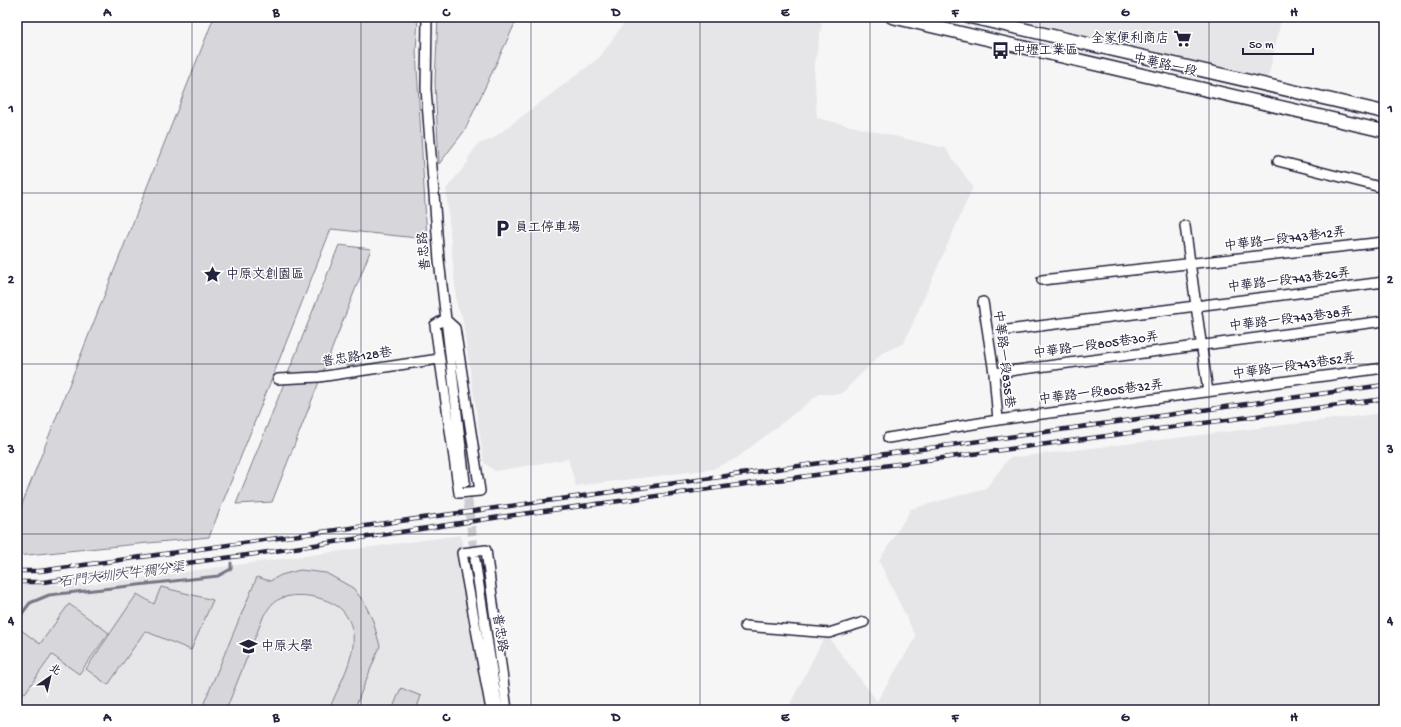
<svg xmlns="http://www.w3.org/2000/svg" width="1401" height="727" viewBox="0 0 1401 727" font-family="'Gochi Hand','LXGW WenKai TC',sans-serif">
<rect width="100%" height="100%" fill="#f6f6f7"/>
<filter id="ink" filterUnits="userSpaceOnUse"><feTurbulence type="fractalNoise" baseFrequency=".025" numOctaves="2"/><feDisplacementMap in="SourceGraphic" scale="8" xChannelSelector="R" yChannelSelector="G"/><feConvolveMatrix kernelMatrix="1 2 1 2 8 2 1 2 1" color-interpolation-filters="sRGB"/></filter>
<g filter="url(#ink)">
<path fill="#e6e6e9" d="M628,17h176l18,5 -8,46 3,50 128,30 28,39 -69,156 -22,10 -41,41h-22l-82,64 -24,11 -137,17 -8,-27 -73,12 -11,-8 -22,-147 -5,-9 -11,-118 22,-27v-4l10,-14 14,-5 108,-82z
M1007,17h275l-14,61z
M1384,413v297h-597l39,-76 51,67 39,-64 -37,-76 32,-52 75,-21 23,-30z
M461,535l26,175h-470v-125l76,-1z"/>
<path fill="#d7d7db" stroke="#7c7c8b" d="M214,17h204l-2,34 11,188 -96,-10 -122,308 -192,19v-39z
M438,17h80l-53,113 -26,34 -4,-82z
M339,245l32,4 -99,253 -36,2z
M300,570l26,3 27,15 11,14 9,19 7,25 -26,64h-25c8,-21 27,-53 24,-75 -1,-10 -5,-18 -11,-25 -14,-14 -52,-21 -69,-7 -3,3 -6,8 -9,12l-38,95h-25l56,-133 13,4 11,-6z
M161,587l52,13 -22,50 -46,-19 -37,54 -22,-16 51,-75 17,10z
M69,604l40,29 -30,41 -27,-19 -27,38 -8,-6v-60l23,17z
M401,688l20,8 -5,14h-24z"/>
<g fill="none" stroke-linecap="round" stroke-linejoin="round">
<path stroke="#767685" stroke-width="3" d="M17,620l13,-17 19,-8 169,-19 13,-7v-6"/>
<path stroke="#ccccd1" stroke-width="9" stroke-dasharray="9 4.5" stroke-linecap="butt" d="M466,486l9,72"/>
<defs>
<path id="minor" d="M427,17l-1,72 13,171 26,222
M1278,161l106,27
M1185,226l23,166
M1042,280l342,-38
M983,302l11,71 4,47
M445,319l10,9 25,163 -21,2 -24,-168z
M1008,330l376,-48
M994,373l390,-52
M278,379l41,-2 120,-18
M888,438l110,-18 386,-52
M475,560l23,150
M745,626l84,7 35,-11
M491,710l-29,-157 24,-3 21,160"/>
<path id="major" d="M892,17l492,114
M970,17l414,95"/>
</defs>
<use href="#minor" stroke="#22223b" stroke-width="12"/>
<use href="#major" stroke="#22223b" stroke-width="15"/>
<use href="#minor" stroke="#fff" stroke-width="9"/>
<use href="#major" stroke="#fff" stroke-width="12"/>
<defs>
<path id="rail" d="M17,571h23l1344,-186
M17,582h26l212,-28 245,-37 884,-118"/>
</defs>
<use href="#rail" stroke="#22223b" stroke-width="4.5"/>
<use href="#rail" stroke="#fff" stroke-width="3" stroke-dasharray="9" stroke-linecap="butt"/>
</g>
</g>
<path fill="none" stroke="#22223b" stroke-width="1" stroke-opacity="0.55" d="M192,17v693M361,17v693M531,17v693M700,17v693M870,17v693M1040,17v693M1209,17v693M17,193h1367M17,364h1367M17,534h1367"/>
<defs>
<symbol id="supermarket-bare" viewBox="-9 -9 18 18"><path d="M-6-5.5h2.5l.6 2H6L4.5 2H-2.5L-4.4-4H-6ZM-1.5 3.2a1.3 1.3 0 1 0 .1 0ZM3 3.2a1.3 1.3 0 1 0 .1 0Z" fill="#22223b" stroke="#fff" stroke-width="2.5" paint-order="stroke"/></symbol>
<symbol id="bus-bare" viewBox="-9 -9 18 18"><path d="M-5-6H5V4H4V6H2V4H-2V6H-4V4H-5ZM-3.5-4V0h7V-4ZM-3.5 1.2v1.5H-2V1.2ZM2 1.2v1.5H3.5V1.2Z" fill="#22223b" stroke="#fff" stroke-width="2.5" paint-order="stroke"/></symbol>
<symbol id="parking-bare" viewBox="-9 -9 18 18"><path d="M-3.5-5.5H1a3.5 3.5 0 0 1 0 7H-1V5.5H-3.5ZM-1-3.4V-.6H.8a1.4 1.4 0 0 0 0-2.8Z" fill="#22223b" stroke="#fff" stroke-width="2.5" paint-order="stroke"/></symbol>
<symbol id="sight-bare" viewBox="-9 -9 18 18"><path d="M0-6L1.8-2.2L6-1.7L2.9 1.2L3.7 5.4L0 3.3L-3.7 5.4L-2.9 1.2L-6-1.7L-1.8-2.2Z" fill="#22223b" stroke="#fff" stroke-width="2.5" paint-order="stroke"/></symbol>
<symbol id="university-bare" viewBox="-9 -9 18 18"><path d="M0-5L7-2L0 1L-7-2ZM-4 1L0 2.5L4 1V4Q0 6-4 4Z" fill="#22223b" stroke="#fff" stroke-width="2.5" paint-order="stroke"/></symbol>
</defs>
<g fill-rule="evenodd">
<use href="#supermarket-bare" x="1170" y="26" width="25" height="25"/>
<use href="#bus-bare" x="988" y="38" width="25" height="25"/>
<use href="#parking-bare" x="490" y="216" width="25" height="25"/>
<use href="#sight-bare" x="200" y="262" width="25" height="25"/>
<use href="#university-bare" x="236" y="634" width="25" height="25"/>
</g>
<g text-anchor="middle" dominant-baseline="central" stroke-width="3" stroke-linejoin="round" paint-order="stroke">
<g font-size="13" fill="#22223b" stroke="#fff" text-anchor="start">
<text x="1169" y="39" text-anchor="end">全家便利商店</text>
<text x="1013" y="51">中壢工業區</text>
<text x="515" y="228">員工停車場</text>
<text x="226" y="275">中原文創園區</text>
<text x="261" y="647">中原大學</text>
</g>
<g font-size="13" fill="#22223b" stroke="#fff">
<text transform="translate(1165 66) rotate(13)">中華路一段</text>
<text transform="translate(1285 240) rotate(-7)">中華路一段743巷12弄</text>
<text transform="translate(425 251) rotate(-95)">普忠路</text>
<text transform="translate(1289 281) rotate(-7)">中華路一段743巷26弄</text>
<text transform="translate(1291 320) rotate(-7)">中華路一段743巷38弄</text>
<text transform="translate(1096 346) rotate(-8)">中華路一段805巷30弄</text>
<text transform="translate(357 358) rotate(-8)">普忠路128巷</text>
<text transform="translate(1003 359) rotate(83)">中華路一段835巷</text>
<text transform="translate(1294 367) rotate(-8)">中華路一段743巷52弄</text>
<text transform="translate(1101 393) rotate(-7)">中華路一段805巷32弄</text>
<text transform="translate(499 633) rotate(81)">普忠路</text>
</g>
<g font-size="14" font-style="italic" fill="#5a5a6d" stroke="#fff">
<text transform="translate(122 576) rotate(-7)">石門大圳大牛稠分渠</text>
</g>
</g>
<rect width="1401" height="727" fill="none" stroke="#fff" stroke-width="44"/>
<g transform="translate(50 677) rotate(34)" stroke="#ffffff" stroke-width="3" paint-order="stroke">
<path d="M0-3L7 15L0 10L-7 15Z" fill="#22223b"/>
<text y="-6" font-size="11" font-weight="bold" text-anchor="middle" fill="#22223b">北</text>
</g>
<path d="M1243 48v6h70v-6" fill="none" stroke="#22223b" stroke-width="2"/>
<text x="1249" y="48" font-size="12" fill="#22223b" stroke="#ffffff" stroke-width="3" paint-order="stroke">50 m</text>
<rect x="22" y="22" width="1357" height="683" fill="none" stroke="#22223b" stroke-width="1.5"/>
<g font-size="13" text-anchor="middle" font-weight="bold" fill="#22223b">
<text x="107" y="16">A</text>
<text x="276" y="16">B</text>
<text x="446" y="16">C</text>
<text x="616" y="16">D</text>
<text x="785" y="16">E</text>
<text x="955" y="16">F</text>
<text x="1125" y="16">G</text>
<text x="1294" y="16">H</text>
<text x="11" y="112">1</text>
<text x="1390" y="112">1</text>
<text x="11" y="283">2</text>
<text x="1390" y="283">2</text>
<text x="11" y="453">3</text>
<text x="1390" y="453">3</text>
<text x="11" y="624">4</text>
<text x="1390" y="624">4</text>
<text x="107" y="721">A</text>
<text x="276" y="721">B</text>
<text x="446" y="721">C</text>
<text x="616" y="721">D</text>
<text x="785" y="721">E</text>
<text x="955" y="721">F</text>
<text x="1125" y="721">G</text>
<text x="1294" y="721">H</text>
</g>
</svg>
